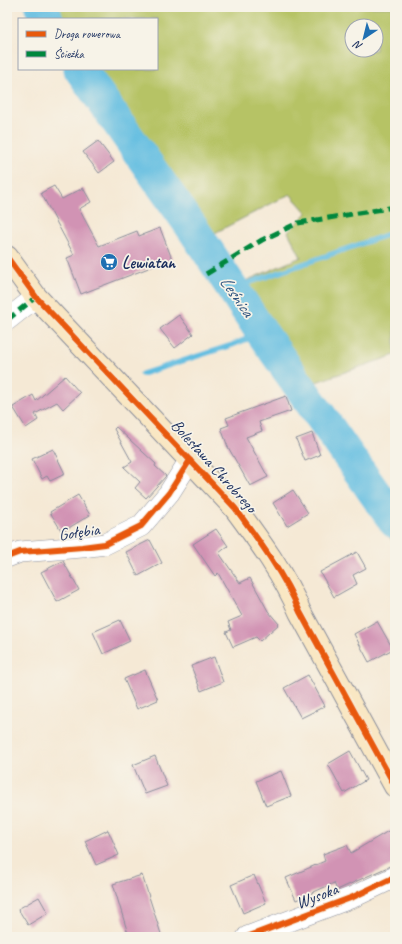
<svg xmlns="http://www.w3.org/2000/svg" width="402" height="944" viewBox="0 0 402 944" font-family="Caveat,sans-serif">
<rect width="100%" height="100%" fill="#f7f3e8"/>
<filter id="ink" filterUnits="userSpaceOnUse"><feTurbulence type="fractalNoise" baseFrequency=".025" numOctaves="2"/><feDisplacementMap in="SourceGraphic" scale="8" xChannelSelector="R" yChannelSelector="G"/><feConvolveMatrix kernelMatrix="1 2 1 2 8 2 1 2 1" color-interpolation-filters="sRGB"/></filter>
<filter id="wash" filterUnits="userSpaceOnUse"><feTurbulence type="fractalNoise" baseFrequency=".012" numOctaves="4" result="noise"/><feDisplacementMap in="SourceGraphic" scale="16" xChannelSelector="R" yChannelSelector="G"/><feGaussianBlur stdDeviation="0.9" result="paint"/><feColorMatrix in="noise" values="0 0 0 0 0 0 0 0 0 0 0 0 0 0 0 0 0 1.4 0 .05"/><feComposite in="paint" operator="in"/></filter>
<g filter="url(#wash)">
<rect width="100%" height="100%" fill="#f5e9d5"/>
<path fill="#b6c365" stroke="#687962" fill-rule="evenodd" d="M52,7h343v348l-85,29 85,119v42l-82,-124 -3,-37 -69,-101 60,-26 -13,-25 19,-19 -17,-19 -83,43 -114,-168h64v-50h-99l-3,-5zM352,26h24v24h-24z"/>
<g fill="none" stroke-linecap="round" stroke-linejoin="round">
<path stroke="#63bee1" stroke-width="5.5" d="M232,289l19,-7 144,-50
M142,374l90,-29 30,-12"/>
<path stroke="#63bee1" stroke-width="33" d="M41,7l6,12
M80,69l113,160 69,104 133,189"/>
</g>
<g id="blocks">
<path fill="#d193b4" d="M98,141l16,21 -15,11 -16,-21z
M54,186l8,13 21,-11 8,14 -12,7 20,37 38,-15 2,5 21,-8 12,31 -91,35 -14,-36 7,-3 -33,-62z
M179,315l14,19 -18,14 -15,-19z
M65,376l15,17 -17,16 -6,-7 -22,12 3,6 -12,8 -13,-21 20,-12 3,6z
M286,396l5,15 -32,11 3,9 -16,6 22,40 -18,9 -22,-39 -7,-19 8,-3 -3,-7z
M116,427l40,37 -1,2 11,10 -20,22 -11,-10 5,-6 -16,-15 8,-5 -18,-33z
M312,433l8,22 -15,6 -9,-22z
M53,449l12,25 -15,7 -3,-5 -5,3 -10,-20z
M293,490l15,23 -21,13 -14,-23z
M78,495l12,20 -28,17 -12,-20z
M216,529l12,17 -9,7 21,30 10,-5 18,33 11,13 -19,17 -4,-4 -23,10 -7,-15 5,-2 -3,-8 14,-6 -24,-43 -3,3 -22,-32z
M150,540l12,23 -24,13 -12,-24z
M357,552l9,16 -13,7 4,9 -23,13 -14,-25z
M63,561l16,29 -22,12 -16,-30z
M120,620l10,21 -27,13 -10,-22z
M377,621l16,28 -24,13 -15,-28z
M214,657l9,25 -22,9 -10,-25z
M145,670l13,30 -21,9 -13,-30z
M308,675l17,31 -24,12 -17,-30z
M350,751l16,29 -22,13 -16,-29z
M155,756l12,30 -22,8 -12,-29z
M281,771l10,25 -25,10 -10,-25z
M108,830l11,25 -23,10 -11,-24z
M390,830l5,10v25l-5,1 -53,24 -3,-7 -38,17 -10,-22 39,-17 -2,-7 24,-9 4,8z
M142,875l20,62h-33l-16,-53z
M254,875l12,28 -23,10 -12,-28z
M39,897l9,16 -20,12 -10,-16z"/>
</g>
</g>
<g filter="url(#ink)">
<use href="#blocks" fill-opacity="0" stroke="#888c9a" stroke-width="1"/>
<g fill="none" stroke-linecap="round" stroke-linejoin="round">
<defs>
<path id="street" d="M7,320l29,-23
M7,557l13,-5 62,-5 23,-3 36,-18 28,-33 21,-33
M247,937l106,-40 42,-20"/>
<path id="secondary" d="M7,257l29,40 199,211c23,31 50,68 65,104l95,174"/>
</defs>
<use href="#street" stroke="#888c9a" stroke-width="22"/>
<use href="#secondary" stroke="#888c9a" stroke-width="24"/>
<use href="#street" stroke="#fff" stroke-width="21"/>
<use href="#secondary" stroke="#f9e7c3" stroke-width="22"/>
<path stroke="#00873e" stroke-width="5" stroke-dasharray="10 5" stroke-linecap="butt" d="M206,274l56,-34 36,-17 97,-16
M7,320l29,-23
M392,674l3,-1"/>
<defs>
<path id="cycleway" d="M7,257l29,40 199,211c23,31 50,68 65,104l95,174
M7,557l13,-5 62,-5 23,-3 36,-18 28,-33 21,-33
M247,937l106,-40 42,-20"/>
</defs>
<use href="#cycleway" stroke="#f7f3e8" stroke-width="8"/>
<use href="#cycleway" stroke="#e8590c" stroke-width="6"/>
</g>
</g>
<defs>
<symbol id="supermarket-disc" viewBox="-11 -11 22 22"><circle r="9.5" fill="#1f6fb2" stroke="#f7f3e8"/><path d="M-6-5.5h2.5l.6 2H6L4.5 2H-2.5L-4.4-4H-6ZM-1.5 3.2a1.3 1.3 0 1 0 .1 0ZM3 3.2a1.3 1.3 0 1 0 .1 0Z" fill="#fff"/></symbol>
</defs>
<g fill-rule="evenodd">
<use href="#supermarket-disc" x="99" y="252" width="20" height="20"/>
</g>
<g text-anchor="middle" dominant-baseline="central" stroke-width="3.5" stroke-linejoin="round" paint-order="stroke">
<g font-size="17" font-weight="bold" fill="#1b2f5e" stroke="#f7f3e8" text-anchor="start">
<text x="122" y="262">Lewiatan</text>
</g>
<g font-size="17" fill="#1b2f5e" stroke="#f7f3e8">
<text transform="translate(214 466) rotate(48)">Bolesława Chrobrego</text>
<text transform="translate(79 532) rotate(-8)">Gołębia</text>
<text transform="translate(317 896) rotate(-21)">Wysoka</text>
</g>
<g font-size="18" font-style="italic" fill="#2d537f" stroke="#f7f3e8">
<text transform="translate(237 296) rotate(55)">Leśnica</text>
</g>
</g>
<rect width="402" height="944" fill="none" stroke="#f7f3e8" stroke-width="24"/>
<rect x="18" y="18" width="140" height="52" fill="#f7f3e8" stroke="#9fa5b1"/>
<rect x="26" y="31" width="20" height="6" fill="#e8590c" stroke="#9fa5b1"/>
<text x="54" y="38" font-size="12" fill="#1b2f5e">Droga rowerowa</text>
<rect x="26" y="51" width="20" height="6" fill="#00873e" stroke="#9fa5b1"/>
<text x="54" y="58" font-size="12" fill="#1b2f5e">Ścieżka</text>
<g transform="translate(364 38) rotate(215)"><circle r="19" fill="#f7f3e8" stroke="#9fa5b1"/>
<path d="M0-3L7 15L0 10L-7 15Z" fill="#1f6fb2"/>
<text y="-6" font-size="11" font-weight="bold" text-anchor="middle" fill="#1b2f5e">N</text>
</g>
</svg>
